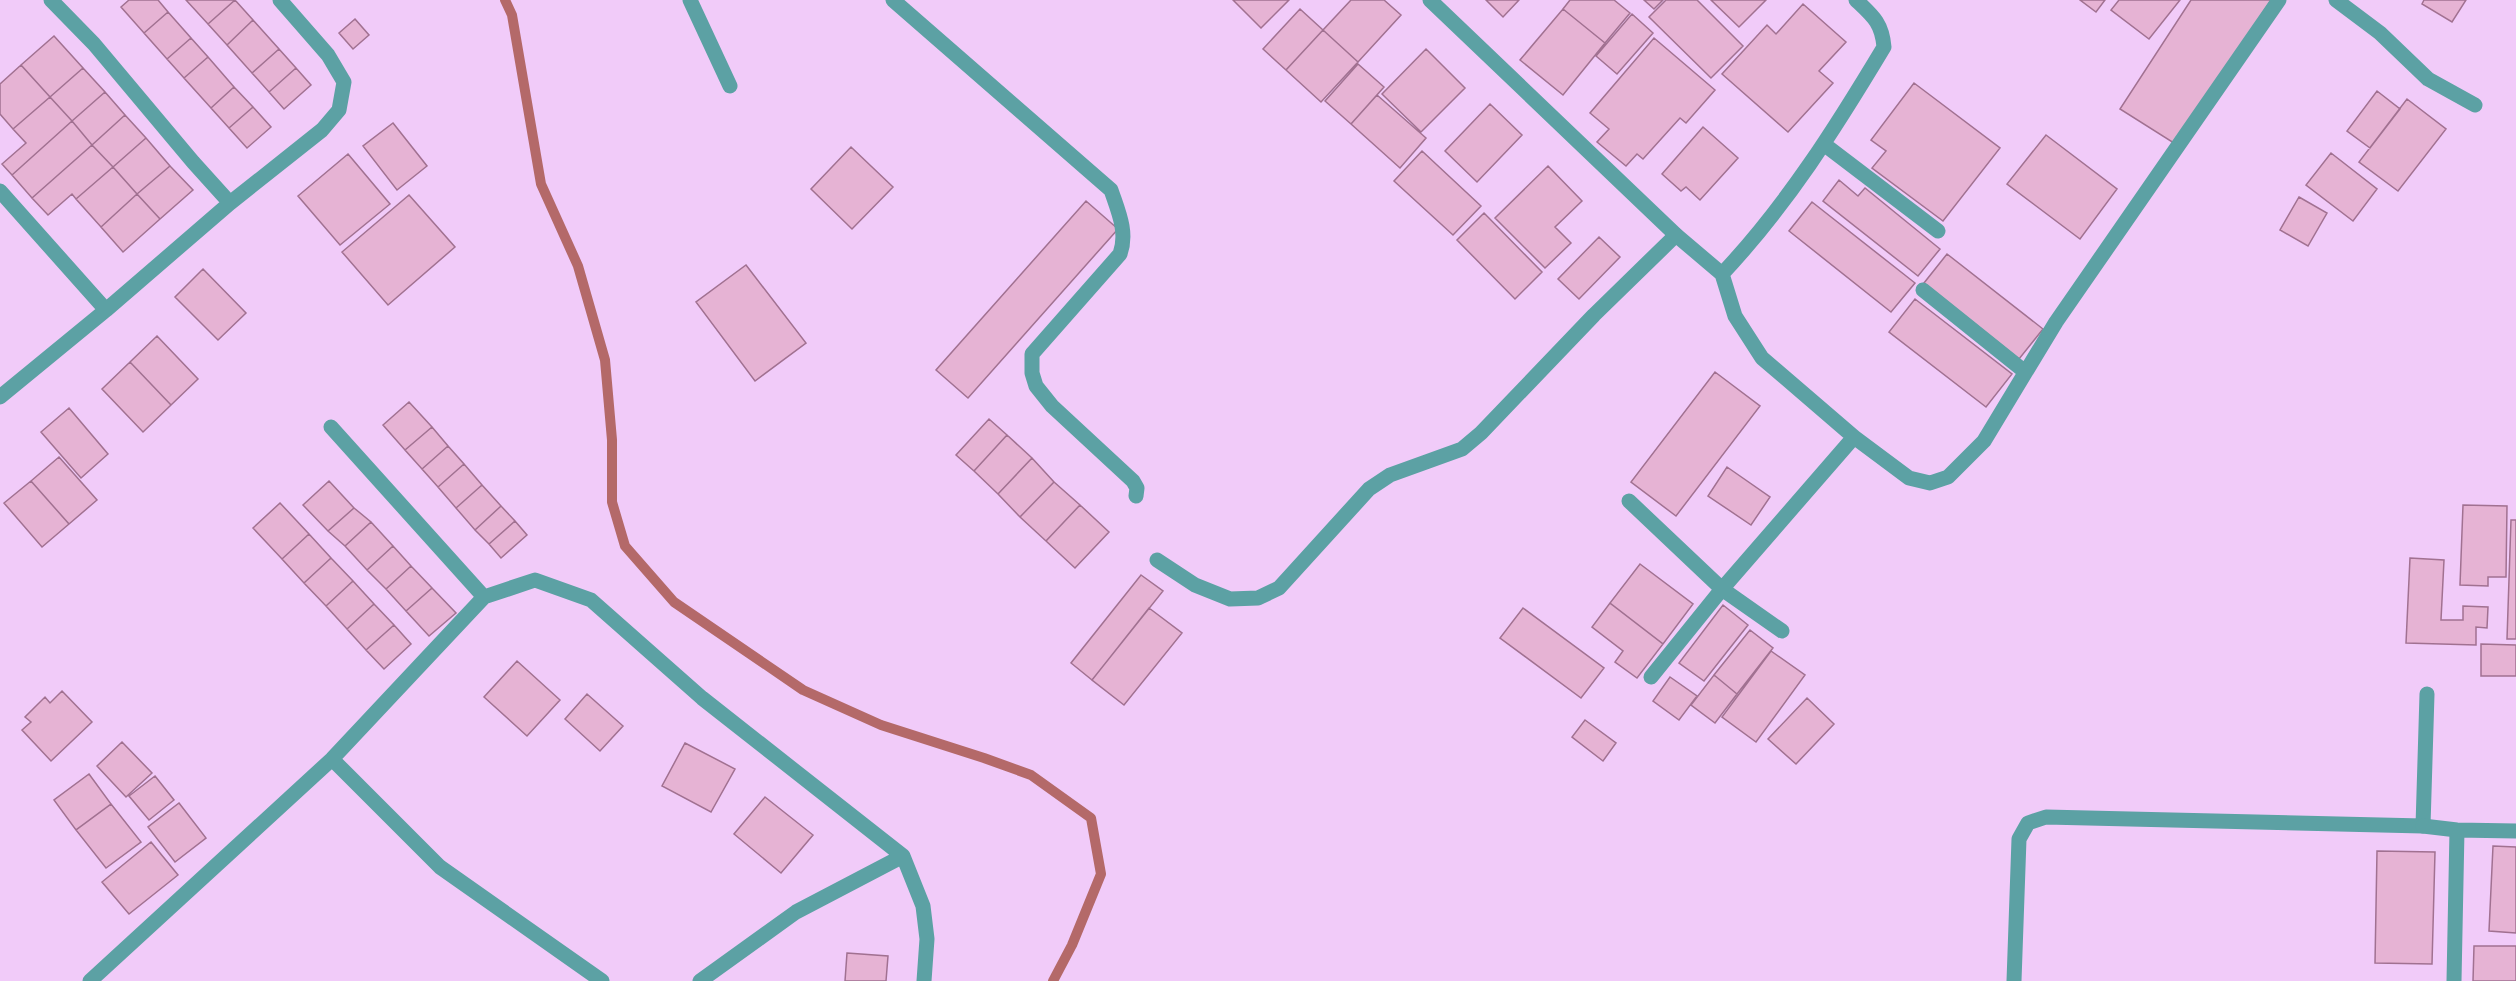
<svg xmlns="http://www.w3.org/2000/svg" width="2516" height="981" viewBox="0 0 2516 981" font-family="'Nunito Sans',sans-serif">
<rect width="100%" height="100%" fill="#f1cbf9"/>
<g fill="none" stroke-linecap="round" stroke-linejoin="round">
<path stroke="#b46969" stroke-width="10" d="M505,0l7,15 29,169 37,82 27,94 7,80v62l13,44 49,56 129,88 78,35 103,33 47,17 60,43 10,56 -29,71 -19,36"/>
</g>
<path fill="#e6b3d4" stroke="#a17191" stroke-width="1.5" d="M129,0h29l10,12 -24,21 -23,-26z
M186,0h49l-27,24z
M235,0l18,20 -26,25 -19,-21z
M1233,0h56l-28,28z
M1351,0h33l17,15 -43,47 -35,-32z
M1486,0h33l-16,17z
M1570,0h44l16,13 -25,30 -42,-34z
M1644,0h19l-9,9z
M1666,0h31l46,46 -32,32 -62,-61z
M1711,0h55l-27,27z
M2080,0h25l-9,12z
M2119,0h61l-31,39 -38,-29z
M2191,0h80l-94,145 -57,-36z
M2424,0h42l-14,22 -30,-18z
M1803,4l43,38 -27,29 14,12 -45,49 -66,-58 45,-49 9,9z
M1300,9l23,21 -37,40 -23,-21z
M1563,9l42,34 -42,52 -43,-35z
M168,12l23,26 -24,21 -23,-26z
M1632,14l21,19 -36,41 -21,-18z
M355,19l14,16 -16,14 -14,-16z
M253,20l26,29 -27,24 -25,-28z
M1323,30l35,32 -37,40 -35,-32z
M54,36l29,32 -33,29 -29,-32z
M191,38l17,19 -24,21 -17,-19z
M1654,38l61,52 -29,33 -6,-5 -37,41 -6,-5 -11,12 -29,-24 12,-13 -19,-16z
M279,49l17,19 -27,24 -17,-19z
M1426,49l39,39 -44,44 -39,-38z
M208,57l26,30 -23,21 -27,-30z
M1358,64l26,23 -33,37 -26,-23z
M21,65l29,32 -37,32 -13,-15v-30z
M83,68l22,24 -33,29 -22,-24z
M296,68l15,17 -27,24 -15,-17z
M1914,83l86,65 -57,73 -71,-53 14,-17 -15,-11z
M234,87l19,20 -24,21 -18,-20z
M2377,91l23,18 -30,39 -23,-17z
M105,92l20,23 -33,30 -20,-24z
M1377,95l49,43 -26,30 -49,-44z
M50,97l22,24 -60,54 -10,-11 24,-21 -13,-14z
M2407,99l39,30 -48,62 -39,-29z
M1490,104l32,31 -45,47 -32,-31z
M253,107l18,20 -24,21 -18,-20z
M125,115l21,23 -33,29 -21,-22z
M72,121l20,24 -60,53 -20,-23z
M393,123l34,43 -30,24 -34,-44z
M1703,127l35,31 -38,42 -14,-13 -5,4 -19,-17z
M2046,135l71,54 -37,50 -73,-55z
M146,138l24,28 -33,28 -24,-27z
M92,145l21,22 -37,32 -4,-5 -24,21 -16,-17z
M851,147l42,40 -41,42 -41,-40z
M1422,151l59,55 -28,29 -59,-54z
M2331,153l46,36 -24,32 -47,-36z
M348,154l42,50 -50,41 -42,-49z
M170,166l23,24 -33,29 -23,-25z
M1548,166l34,35 -27,26 16,16 -26,25 -50,-50z
M113,167l24,27 -36,33 -25,-28z
M1839,180l19,16 7,-8 75,61 -22,27 -95,-75z
M137,194l23,25 -37,33 -22,-25z
M409,195l46,52 -67,58 -46,-53z
M2299,197l28,16 -19,33 -28,-16z
M1086,201l32,28 -150,169 -32,-28z
M1812,202l103,81 -24,29 -102,-81z
M1484,213l58,59 -27,27 -58,-59z
M1599,237l21,20 -41,42 -21,-20z
M1947,254l96,75 -24,30 -95,-76z
M746,265l60,78 -51,38 -59,-79z
M203,269l43,44 -28,27 -43,-43z
M1915,299l97,75 -26,33 -97,-75z
M157,336l41,43 -27,26 -41,-43z
M130,362l41,43 -28,27 -41,-43z
M1715,372l45,34 -84,110 -45,-34z
M409,402l23,25 -27,23 -22,-25z
M69,408l39,46 -27,24 -40,-46z
M989,419l18,16 -33,36 -18,-16z
M432,427l16,19 -26,23 -17,-19z
M1007,435l25,23 -34,36 -24,-23z
M448,446l16,18 -26,23 -16,-18z
M59,457l38,43 -28,24 -38,-43z
M1032,458l22,24 -34,35 -22,-23z
M464,464l18,21 -26,23 -18,-21z
M1727,467l43,30 -19,28 -43,-29z
M31,481l38,43 -27,23 -38,-44z
M329,481l25,27 -26,23 -25,-26z
M1054,482l26,23 -34,36 -26,-24z
M482,485l19,21 -26,24 -19,-22z
M280,503l29,31 -27,25 -29,-31z
M1080,505l29,27 -34,36 -29,-27z
M2463,505l44,1 -1,71h-18v9l-28,-1z
M501,506l14,15 -26,23 -14,-14z
M354,508l17,14 -26,24 -17,-15z
M2511,520h5v119h-9z
M515,521l12,14 -26,23 -12,-14z
M371,522l22,24 -26,24 -22,-24z
M309,534l22,24 -27,25 -22,-24z
M393,546l18,20 -25,23 -19,-19z
M331,558l22,23 -27,25 -22,-23z
M2410,558l34,2 -3,60h22v-14l25,1 -1,21 -11,-1v18l-70,-2z
M1640,564l53,40 -30,40 -53,-41z
M411,566l21,22 -26,23 -20,-22z
M1141,575l22,16 -71,89 -21,-17z
M353,581l21,23 -27,25 -21,-23z
M432,588l24,25 -27,23 -23,-25z
M1610,603l53,41 -26,34 -22,-16 8,-11 -31,-24z
M374,604l20,21 -28,25 -19,-21z
M1723,605l25,20 -44,56 -25,-18z
M1149,608l33,25 -58,72 -32,-25z
M1523,608l81,60 -23,30 -81,-60z
M394,625l17,19 -27,25 -18,-19z
M1750,630l23,18 -36,46 -23,-19z
M2481,644l35,1v31h-35z
M1771,651l34,24 -49,67 -34,-25z
M517,661l43,39 -33,36 -43,-39z
M1714,675l23,19 -22,29 -24,-18z
M1670,677l27,19 -18,24 -26,-19z
M62,691l30,31 -41,39 -29,-31 9,-8 -6,-5 20,-20 5,6z
M587,694l36,32 -23,25 -35,-32z
M1807,698l27,26 -38,40 -28,-25z
M1585,720l31,23 -13,18 -31,-24z
M122,742l30,31 -26,24 -29,-31z
M685,743l50,26 -24,43 -49,-26z
M89,774l22,30 -35,26 -22,-30z
M155,776l19,24 -25,20 -20,-24z
M765,797l48,38 -32,38 -47,-39z
M179,803l27,35 -31,24 -27,-35z
M111,804l30,38 -35,26 -30,-38z
M151,842l27,33 -49,39 -27,-32z
M2493,846l23,1v86l-27,-2z
M2377,851l58,1 -3,112 -57,-1z
M2474,946h42v35h-43z
M847,953l41,3 -2,25h-41z"/>
<g fill="none" stroke-linecap="round" stroke-linejoin="round">
<path stroke="#5ca1a4" stroke-width="15" d="M893,0l218,190c7,21 17,42 9,64l-88,100v19l4,13 16,20 81,75 4,7 -1,8
M1157,560l38,25 35,14 28,-1 21,-10 90,-99 21,-14 72,-26 19,-16 113,-118 82,-80
M2014,981l5,-142 9,-16 18,-6 377,9 4,-132"/>
<path stroke="#5ca1a4" stroke-width="15" d="M51,0l43,44 99,118 37,41
M690,0l40,86
M1430,0l246,235 46,39 13,42 27,42 92,79 55,41 21,5 18,-6 36,-36 72,-119 223,-322
M2336,0l44,33 48,46 47,26
M1825,145l113,86
M0,191l106,119
M1722,274c65,-69 114,-147 162,-227 -2,-24 -11,-31 -28,-47
M1923,290l101,81
M0,397l106,-87 124,-107 92,-73 17,-20 5,-28 -16,-27 -48,-55
M331,427l153,170
M1629,501l93,88 60,42
M1651,677l71,-88 132,-152
M332,759l108,108 162,114
M2423,826l34,4 59,1
M90,981l242,-222 152,-162 51,-17 56,20 111,98 201,158 20,50 4,33 -3,42
M700,981l96,-69 107,-56
M2454,981l3,-151"/>
</g>
</svg>
